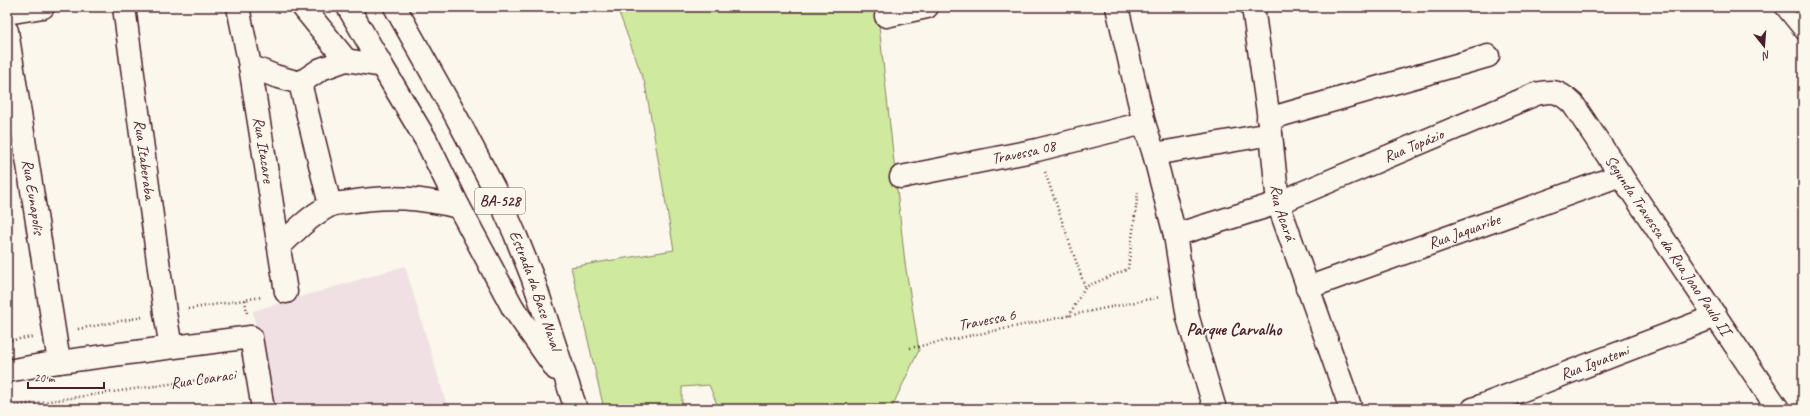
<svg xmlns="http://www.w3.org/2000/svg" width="1810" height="416" viewBox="0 0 1810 416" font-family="Caveat,sans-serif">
<rect width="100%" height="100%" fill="#fbf7ec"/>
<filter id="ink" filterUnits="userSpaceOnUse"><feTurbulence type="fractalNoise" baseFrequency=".025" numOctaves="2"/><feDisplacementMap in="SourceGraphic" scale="8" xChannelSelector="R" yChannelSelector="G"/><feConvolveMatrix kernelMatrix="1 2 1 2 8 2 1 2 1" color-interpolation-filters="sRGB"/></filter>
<g filter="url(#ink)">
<path fill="#f0e0e3" d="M405,266l43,143h-180l-15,-98z"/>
<path fill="#cfe99f" stroke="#8c8465" d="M617,7h260l28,256 14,87 -28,59h-172l-10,-24 -27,2v22h-78l-33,-142 103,-17 -29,-166z"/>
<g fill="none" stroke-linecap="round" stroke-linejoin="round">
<defs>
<path id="lane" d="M1782,7l21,26"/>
<g id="street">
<path id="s1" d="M124,7l41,306 6,34"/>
<path id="s2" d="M238,7l12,59 36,226"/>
<path d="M303,7l43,53 36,6 44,74 33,67 54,101"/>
<path d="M348,7l34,59"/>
<path d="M1117,7l27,116 10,31 21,81 13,83 27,91"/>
<path id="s3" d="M1253,7l18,127 7,69 73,206"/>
<path d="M7,13l36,-6"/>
<path d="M886,16l41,-9"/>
<path id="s4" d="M7,31l52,331"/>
<path d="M250,66l25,10 25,7 30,122"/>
<path d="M300,83l21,-14 25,-9"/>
<path d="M1268,119l220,-63"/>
<path d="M1154,154l117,-20"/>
<path id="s5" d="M901,177l136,-27 107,-27"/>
<path id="s6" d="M1175,235l103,-32 258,-109c18,-4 23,-3 37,10l205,305"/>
<path d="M279,247c15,-15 31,-31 50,-41 5,-3 14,-3 20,-4 39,-7 72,-4 110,5"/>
<path id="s7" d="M1307,288l314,-113"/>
<path d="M7,371l52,-9 192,-25 12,72"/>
<path id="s8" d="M1473,409l243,-93"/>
</g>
<g id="primary">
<path id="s9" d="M395,7l62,111 41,78 17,38 18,45 43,130"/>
<path d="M513,308l43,61"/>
</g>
</defs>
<use href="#lane" stroke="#4a1f2b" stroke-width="17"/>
<use href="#street" stroke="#4a1f2b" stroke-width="25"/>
<use href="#primary" stroke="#4a1f2b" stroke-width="25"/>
<path stroke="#4a1f2b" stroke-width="2.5" stroke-dasharray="1 3" stroke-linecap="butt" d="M1045,172l40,115
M245,300l2,13
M188,309l74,-12
M1069,316l16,-29 43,-18 10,-77
M78,329l64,-12
M7,341l25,-4
M910,348l250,-51
M7,407l226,-32"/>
<use href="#lane" stroke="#fbf7ec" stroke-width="14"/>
<use href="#street" stroke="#fbf7ec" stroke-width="22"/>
<use href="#primary" stroke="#fbf7ec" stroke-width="22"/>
</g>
</g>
<g text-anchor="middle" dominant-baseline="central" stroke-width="3" stroke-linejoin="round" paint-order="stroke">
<rect fill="#fbf7ec" stroke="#7f6065" stroke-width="1" x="475" y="188" width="50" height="26" rx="3"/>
<g font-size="15" font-weight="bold" fill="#4a1f2b">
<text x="500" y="201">BA-528</text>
</g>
<g font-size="16" fill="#4a1f2b" stroke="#fbf7ec">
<text stroke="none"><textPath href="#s6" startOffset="255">Rua Topázio</textPath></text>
<text stroke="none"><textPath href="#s2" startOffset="145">Rua Itacare</textPath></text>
<text stroke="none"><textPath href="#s5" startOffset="125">Travessa 08</textPath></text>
<text stroke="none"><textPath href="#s1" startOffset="154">Rua Itaberaba</textPath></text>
<text stroke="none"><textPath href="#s4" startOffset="168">Rua Eunapolis</textPath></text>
<text stroke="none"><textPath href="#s3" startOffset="208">Rua Acará</textPath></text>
<text stroke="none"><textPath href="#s7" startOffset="167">Rua Jaquaribe</textPath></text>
<text stroke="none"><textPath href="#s6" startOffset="599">Segunda Travessa da Rua Joao Paulo II</textPath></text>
<text stroke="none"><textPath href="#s9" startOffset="317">Estrada da Base Naval</textPath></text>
<text transform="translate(987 320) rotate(-11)">Travessa 6</text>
<text stroke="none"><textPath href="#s8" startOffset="130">Rua Iguatemi</textPath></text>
<text transform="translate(203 379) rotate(-8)">Rua Coaraci</text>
</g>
<g font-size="17" font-weight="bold" fill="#4a1f2b" stroke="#fbf7ec">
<text x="1234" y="329">Parque Carvalho</text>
</g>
</g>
<rect width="1810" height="416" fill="none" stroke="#fbf7ec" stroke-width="24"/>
<rect x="12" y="12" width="1786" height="392" fill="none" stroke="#4a1f2b" stroke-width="1.5" filter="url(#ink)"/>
<g transform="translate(1764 46) rotate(163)" stroke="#fbf7ec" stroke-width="3" paint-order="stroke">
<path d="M0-3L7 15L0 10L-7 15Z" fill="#4a1f2b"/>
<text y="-6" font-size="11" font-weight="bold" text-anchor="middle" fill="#4a1f2b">N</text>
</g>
<path d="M28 382v6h76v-6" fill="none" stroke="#4a1f2b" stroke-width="2"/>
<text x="34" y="382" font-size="12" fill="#4a1f2b" stroke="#fbf7ec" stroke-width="3" paint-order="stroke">20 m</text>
</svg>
